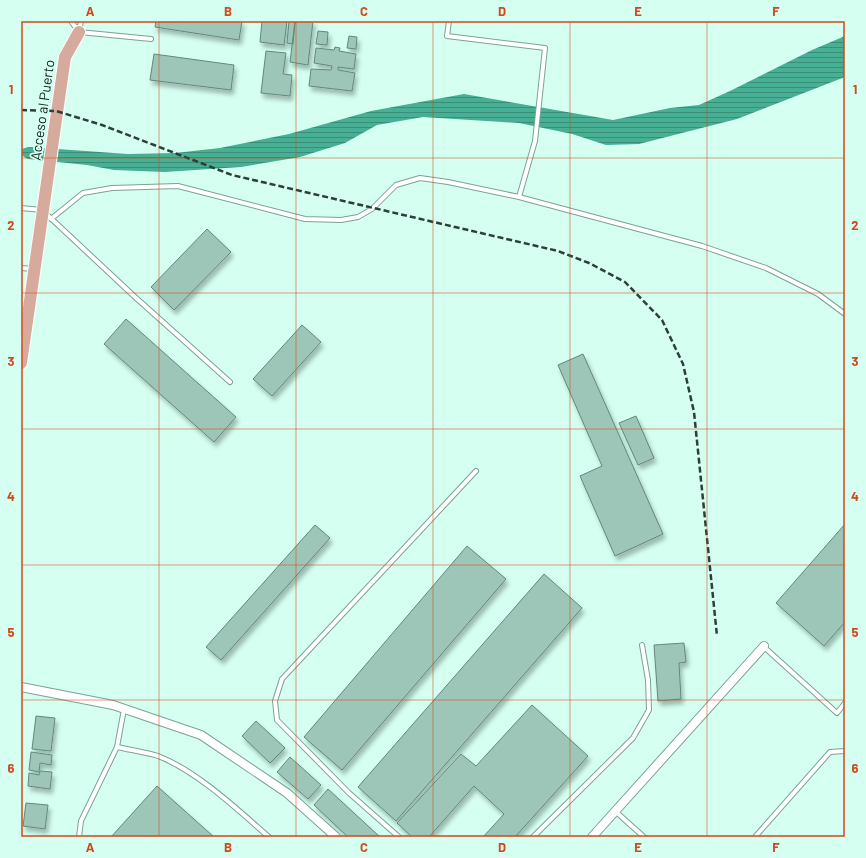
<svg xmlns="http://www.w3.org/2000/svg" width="866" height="858" viewBox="0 0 866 858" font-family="Barlow,sans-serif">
<defs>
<pattern id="water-rules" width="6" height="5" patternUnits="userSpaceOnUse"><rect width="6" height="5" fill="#46af94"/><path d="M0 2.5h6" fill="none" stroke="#398e78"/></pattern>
<filter id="shadow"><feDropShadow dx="2.5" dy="4.5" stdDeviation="2" flood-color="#0004"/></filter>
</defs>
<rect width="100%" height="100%" fill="#d5fff1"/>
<path fill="url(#water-rules)" d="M845,36v41l-108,42 -98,25 -33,1 -34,-11 -53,-11 -96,-6 -46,8 -32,18 -45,14 -59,10 -76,5 -51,-2 -27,-5 -59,-6 -7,-4v-6l8,-2 99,7 47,-1 45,-5 69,-14 82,-23 93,-17 149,26 57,-12 29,-3 31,-14 82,-41z"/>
<path fill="#9dc6b8" stroke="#62887c" filter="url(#shadow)" d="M156,21h86l-3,19 -84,-13z
M262,21h25l-3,24 -24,-3z
M289,21h6l-2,23 -6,-1z
M295,21h18l-5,44 -18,-3z
M318,31l10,1 -1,13 -11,-1z
M349,36l8,1 -1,12 -9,-1z
M335,47l5,1 -1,3 17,3 -2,15 -16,-2v3l17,3 -3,18 -43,-5 2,-17 20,1 1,-4 -18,-3 2,-15 18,2z
M266,51l20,2 -3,21 9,1 -2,21 -29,-3z
M154,54l80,11 -3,25 -81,-10z
M207,229l24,23 -57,58 -23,-23z
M126,319l110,98 -22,25 -110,-98z
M302,325l19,17 -49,54 -19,-17z
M583,354l80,180 -48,22 -35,-80 22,-10 -44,-101z
M636,416l18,42 -16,7 -19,-42z
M845,524v98l-21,24 -48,-43z
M315,525l15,13 -109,122 -15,-13z
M467,546l39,33 -164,191 -38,-33z
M544,574l38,34 -186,213 -38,-34z
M684,643l2,19 -7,1 2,36 -23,2 -4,-56z
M532,705l56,51 -73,81h-32l21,-23 -30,-28 -45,51h-17l-15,-14 64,-69 15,12z
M36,716l19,2 -4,33 -19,-2z
M256,721l29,27 -15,15 -28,-27z
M31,752l21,3 -1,10 -11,-2 -1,9 -10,-2z
M290,757l31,28 -13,14 -31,-27z
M40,771l12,1 -2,17 -22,-3 1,-13 10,2z
M157,786l57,51h-103z
M328,789l52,48h-32l-34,-32z
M26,803l22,2 -3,24 -22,-3z"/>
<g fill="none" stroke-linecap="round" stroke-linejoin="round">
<defs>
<path id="service" d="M71,21l8,11 72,7
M449,21l-2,15 98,12 -10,93 -16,56 183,49 64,22 52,26 27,20
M79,32l2,-11
M21,208l21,2 93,87 95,85
M51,219l32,-26 29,-5 66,-2 127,33 36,1 17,-3 14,-8 24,-24 24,-7 28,4 71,15
M21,268l12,1
M764,647l73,66 8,-10
M117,747c13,3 28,5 41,9 39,15 80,54 111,81
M615,811l29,26
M79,837l2,-16 36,-74 7,-38
M399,837l-50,-44 -72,-73 -2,-19 7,-22 194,-208
M533,837l100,-99 16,-28 -1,-30 -6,-35
M755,837l75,-85 15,-1"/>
<path id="minor" d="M21,687l92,18 88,30 86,58 49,44
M592,837l172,-191"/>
<path id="primary" d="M21,363l44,-306 14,-25"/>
</defs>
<use href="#service" stroke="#7ba296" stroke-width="6"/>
<use href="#minor" stroke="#7ba296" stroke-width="10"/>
<use href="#primary" stroke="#fff" stroke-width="14"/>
<use href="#service" stroke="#fff" stroke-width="4"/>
<use href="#minor" stroke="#fff" stroke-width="8"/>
<use href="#primary" stroke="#d6ab9e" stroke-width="12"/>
<path stroke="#2c3f39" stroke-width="2.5" stroke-dasharray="6 3" stroke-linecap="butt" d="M21,110l35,1 46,14 130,50 326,76 31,12 36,19 37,38 21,44 11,48 23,224"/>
</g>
<path fill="none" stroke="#d1491b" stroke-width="1" stroke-opacity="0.55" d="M159,21v816M296,21v816M433,21v816M570,21v816M707,21v816M21,158h824M21,293h824M21,429h824M21,565h824M21,700h824"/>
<g text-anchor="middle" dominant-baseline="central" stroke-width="3.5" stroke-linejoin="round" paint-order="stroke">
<g font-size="14" fill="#0f1f1a" stroke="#d5fff1">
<text transform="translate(42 110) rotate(-82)">Acceso al Puerto</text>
</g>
</g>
<rect width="866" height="858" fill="none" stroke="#d5fff1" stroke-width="44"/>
<rect x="22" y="22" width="822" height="814" fill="none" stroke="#d1491b" stroke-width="1.5"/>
<g font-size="13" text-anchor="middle" font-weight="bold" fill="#d1491b">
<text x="90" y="16">A</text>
<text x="228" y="16">B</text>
<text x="364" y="16">C</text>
<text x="502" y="16">D</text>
<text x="638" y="16">E</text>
<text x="776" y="16">F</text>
<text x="11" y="94">1</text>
<text x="855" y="94">1</text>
<text x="11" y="230">2</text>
<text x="855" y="230">2</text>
<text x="11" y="366">3</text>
<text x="855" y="366">3</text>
<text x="11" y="501">4</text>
<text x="855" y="501">4</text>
<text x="11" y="637">5</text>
<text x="855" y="637">5</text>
<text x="11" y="773">6</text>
<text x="855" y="773">6</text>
<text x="90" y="852">A</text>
<text x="228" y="852">B</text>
<text x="364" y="852">C</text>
<text x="502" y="852">D</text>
<text x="638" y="852">E</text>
<text x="776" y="852">F</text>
</g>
</svg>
